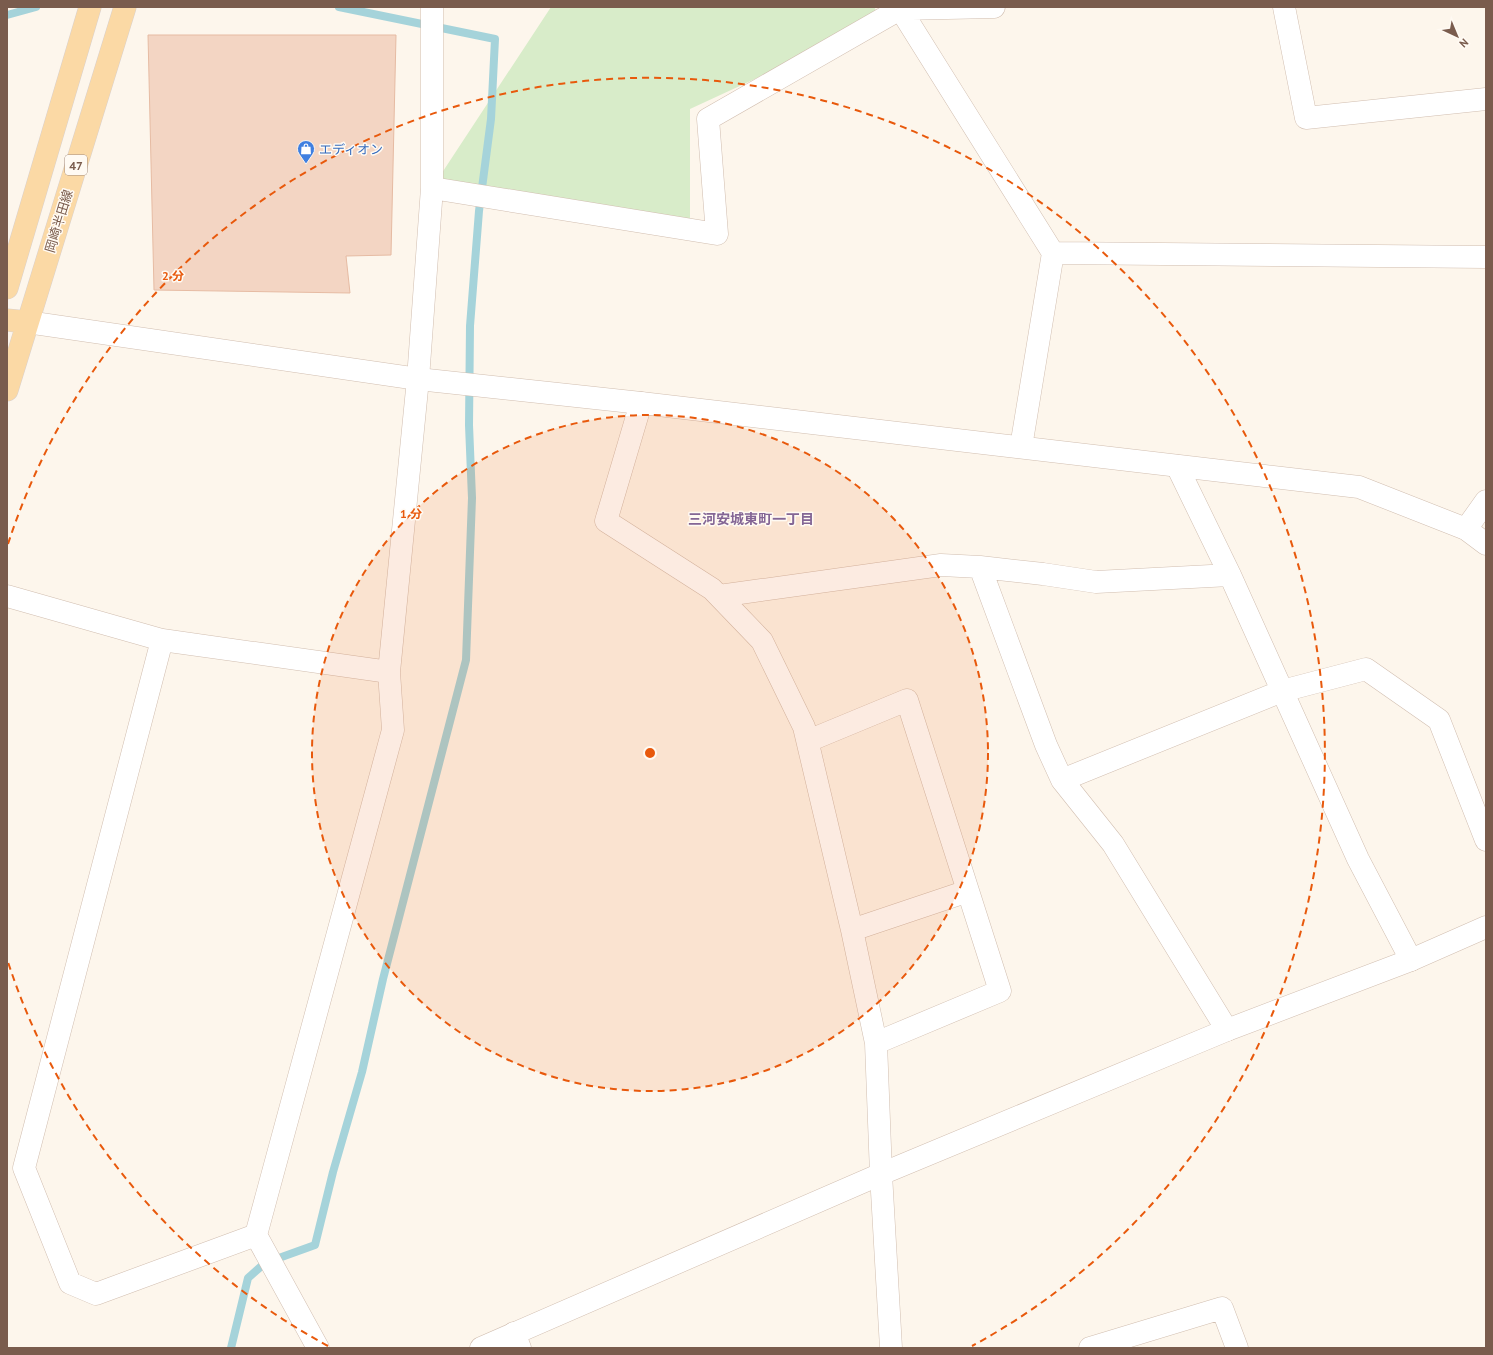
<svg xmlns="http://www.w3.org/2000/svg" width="1493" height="1355" viewBox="0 0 1493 1355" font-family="'PT Sans','Noto Sans JP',sans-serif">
<rect width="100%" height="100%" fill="#fdf6ec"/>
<path fill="#d8ecc9" d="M551,7h323l8,13 -192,89v121l-258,-42z"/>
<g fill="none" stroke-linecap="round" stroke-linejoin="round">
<path stroke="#a5d3da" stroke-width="8" d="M7,15l29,-8
M231,1348l17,-70 17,-15 50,-18 18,-73 29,-100 21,-93 83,-319 6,-162 -3,-73 1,-99 9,-115 12,-92 4,-80 -156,-32"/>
</g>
<path fill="#f3d5c3" stroke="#e6bba3" d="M148,35h248l-5,220 -45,1 4,37 -196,-3z"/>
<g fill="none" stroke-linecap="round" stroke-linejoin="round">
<defs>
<path id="minor" d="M899,7l154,246 -32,194
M1284,7l22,111 180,-19
M432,188l285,46 -9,-115 192,-110 94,-2
M1053,253l433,4
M641,403l-35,118 106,68 50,52 42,86 48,203 24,113 5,131 10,174
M1177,466l53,109 128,284 53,101
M1466,529l20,-28
M980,567l66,178 16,35 51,64 114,186
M7,596l155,44 227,32
M719,596l222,-31 39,2 63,7 53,8 134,-7
M162,640l-138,528 46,115 26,11 160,-59
M808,741l99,-41 93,291 -124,52
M1062,780l220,-89 84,-22 73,51 47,120
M852,930l116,-39
M514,1333l6,15
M318,1348l-62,-113 137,-505 -4,-58 29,-293 14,-191v-181
M1090,1348l132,-40 15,40"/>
<path id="tertiary" d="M27,322l391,57 223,24 718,84 107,42 20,15
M481,1348l400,-174 346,-144 184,-70 75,-33"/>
<path id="primary" d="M7,288l83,-281
M7,320l20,2
M7,390l118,-383"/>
</defs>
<use href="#minor" stroke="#d1beb0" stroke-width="23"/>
<use href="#tertiary" stroke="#d1beb0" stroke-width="23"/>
<use href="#primary" stroke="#dad1cd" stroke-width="23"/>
<use href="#minor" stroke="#fff" stroke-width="22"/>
<use href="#tertiary" stroke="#fff" stroke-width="22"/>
<use href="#primary" stroke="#fbd9a5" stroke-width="22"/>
</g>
<circle cx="650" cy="753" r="338" fill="#e8590c" fill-opacity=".12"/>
<g fill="none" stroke="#e8590c" stroke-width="2" stroke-dasharray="7 5">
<circle cx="650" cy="753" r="338"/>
<path d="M328 1346A675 675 0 0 1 8 962M8 544A675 675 0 1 1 972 1346"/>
</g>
<defs>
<symbol id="shop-pin" viewBox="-11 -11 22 30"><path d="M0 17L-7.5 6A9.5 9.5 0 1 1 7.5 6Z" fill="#3f7fe0" stroke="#fffaf3"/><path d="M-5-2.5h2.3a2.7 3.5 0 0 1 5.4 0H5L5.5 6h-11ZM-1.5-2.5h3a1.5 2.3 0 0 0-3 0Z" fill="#fff"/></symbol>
</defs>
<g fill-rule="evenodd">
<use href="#shop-pin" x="296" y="139" width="20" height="27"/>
</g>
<g text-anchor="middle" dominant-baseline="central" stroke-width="3" stroke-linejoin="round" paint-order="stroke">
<rect fill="#fffaf3" stroke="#a28b7f" stroke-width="1" x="65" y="155" width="22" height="20" rx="3"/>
<g font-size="12" font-weight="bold" fill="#7a5c4d">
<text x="76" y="165">47</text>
</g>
<g font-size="13" fill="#366cbe" stroke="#fffaf3" text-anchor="start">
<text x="319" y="149">エディオン</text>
</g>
<g font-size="13" fill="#7a5c4d" stroke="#fffaf3">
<text transform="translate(59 221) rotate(-73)">岡崎半田線</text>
</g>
<g font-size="14" font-weight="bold" fill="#846695" stroke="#fffaf3">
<text x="751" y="519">三河安城東町一丁目</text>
</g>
</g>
<circle cx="650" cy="753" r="6" fill="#e8590c" stroke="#fffaf3" stroke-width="2"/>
<g font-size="12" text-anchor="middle" font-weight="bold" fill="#e8590c" stroke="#fffaf3" stroke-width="3" stroke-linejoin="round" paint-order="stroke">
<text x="173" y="280">2 分</text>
<text x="411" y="518">1 分</text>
</g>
<rect width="1493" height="1355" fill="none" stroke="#7a5c4d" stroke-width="16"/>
<g transform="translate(1457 36) rotate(136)" stroke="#fffaf3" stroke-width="3" paint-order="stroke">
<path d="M0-3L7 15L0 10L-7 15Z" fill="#7a5c4d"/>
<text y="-6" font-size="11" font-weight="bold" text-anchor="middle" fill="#7a5c4d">N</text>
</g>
</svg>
